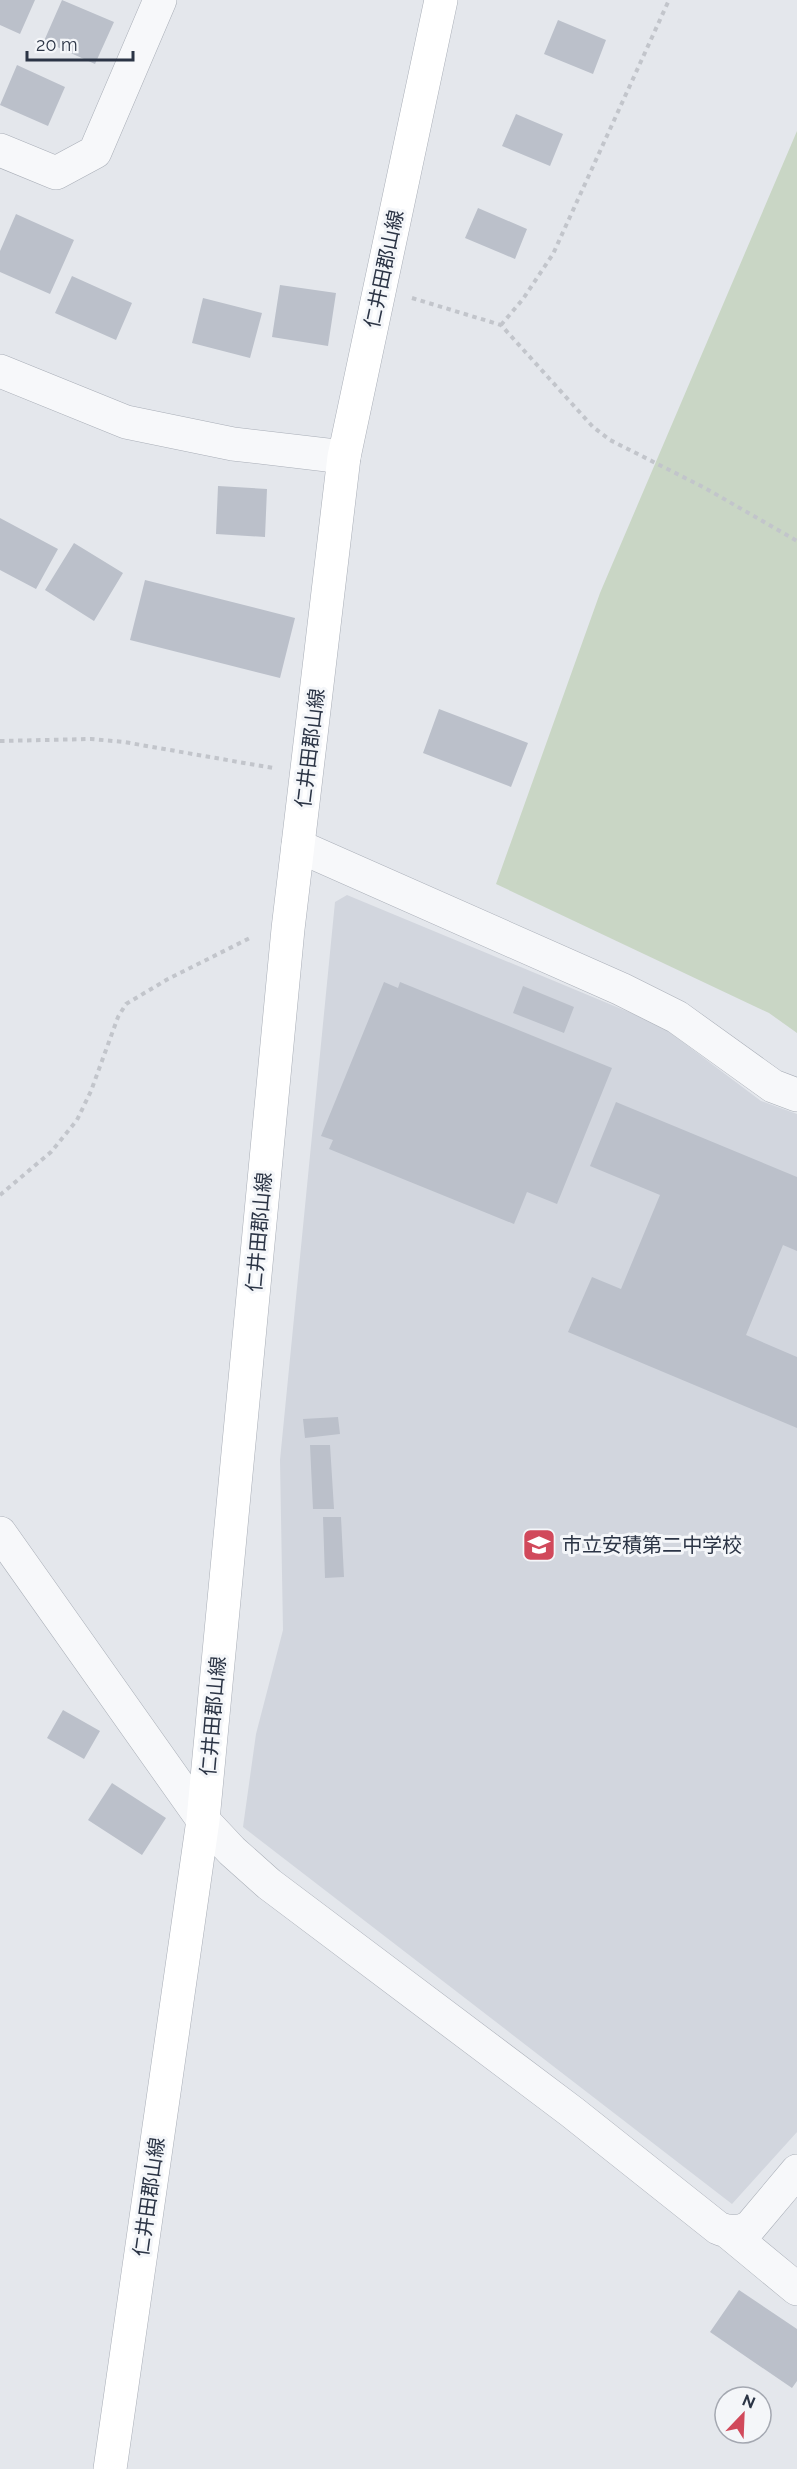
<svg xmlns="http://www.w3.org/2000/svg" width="797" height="2469" viewBox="0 0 797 2469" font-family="Raleway,'Noto Sans JP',sans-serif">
<rect width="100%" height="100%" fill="#e4e7ec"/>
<path fill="#d2d6de" d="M347,895l313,130 101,76 36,13v1018l-65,72 -489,-377 13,-93 27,-104 -3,-170 55,-558z"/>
<path fill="#c9d6c5" d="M797,131v902l-28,-20 -273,-129 104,-291z"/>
<path fill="#bbc0ca" d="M0,0h35l-15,34 -20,-9z
M62,0l52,22 -19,42 -51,-23z
M558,20l48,20 -13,34 -49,-20z
M17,65l48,22 -17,39 -48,-21z
M516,114l47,20 -13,32 -48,-20z
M478,208l49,21 -12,30 -50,-21z
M16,214l58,26 -24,54 -50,-22v-21z
M72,276l60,27 -16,37 -61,-27z
M280,285l56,8 -8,53 -56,-9z
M203,298l59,15 -12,45 -58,-15z
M218,486l49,3 -2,48 -49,-3z
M0,518l58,31 -22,40 -36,-19z
M74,543l49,30 -29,48 -49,-31z
M145,580l150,38 -15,60 -150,-38z
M439,709l89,34 -17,44 -88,-34z
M384,982l14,6 2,-6 212,86 -55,136 -30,-12 -13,32 -185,-75 4,-9 -12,-4z
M523,986l51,21 -10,26 -51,-20z
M616,1102l181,75v74l-14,-6 -37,90 51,22v71l-229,-96 24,-55 29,12 39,-94 -70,-29z
M338,1417l2,17 -35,4 -2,-19z
M310,1445h20l4,64h-21z
M323,1517h18l3,60 -19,1z
M63,1710l37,21 -16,28 -37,-21z
M112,1783l54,35 -24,37 -54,-35z
M739,2290l58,39v52l-5,7 -82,-56z"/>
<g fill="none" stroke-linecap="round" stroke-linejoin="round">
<defs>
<path id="minor" d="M0,150l56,23 39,-21 65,-152
M298,846l323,143 56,28 96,69 24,9
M0,1533l203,287 29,31 37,33 303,228 146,116c11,5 22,5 32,-1l47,-56
M728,2232l69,57"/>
<path id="tertiary" d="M0,371l126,51 107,22 111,13"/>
<path id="secondary" d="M110,2469l93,-649 85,-891 56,-472 97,-457"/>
</defs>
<use href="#minor" stroke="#a9aeb7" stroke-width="34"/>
<use href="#tertiary" stroke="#a9aeb7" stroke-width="34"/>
<use href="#secondary" stroke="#a9aeb7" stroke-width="34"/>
<path stroke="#c2c5cb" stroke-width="4" stroke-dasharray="4.5 4.5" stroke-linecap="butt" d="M412,298l89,27 92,102 17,13 95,48 92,53
M501,325l22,-26 30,-45 116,-254
M0,741l91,-2 33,3 149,26
M0,1195l51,-43 26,-32 14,-29 27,-74 8,-13 42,-25 84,-42"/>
<use href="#minor" stroke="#f7f8fa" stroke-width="33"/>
<use href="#tertiary" stroke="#f7f8fa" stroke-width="33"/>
<use href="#secondary" stroke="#fff" stroke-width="33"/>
</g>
<defs>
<symbol id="school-square" viewBox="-11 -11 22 22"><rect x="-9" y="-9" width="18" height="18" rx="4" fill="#d1495b" stroke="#f4f6f9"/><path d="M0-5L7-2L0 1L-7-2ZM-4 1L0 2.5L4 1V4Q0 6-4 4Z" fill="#fff"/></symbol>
</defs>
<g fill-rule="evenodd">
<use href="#school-square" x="520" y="1526" width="38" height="38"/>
</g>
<g text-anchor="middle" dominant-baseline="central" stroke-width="6" stroke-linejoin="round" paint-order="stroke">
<g font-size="20" fill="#2b3445" stroke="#f4f6f9">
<text transform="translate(384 269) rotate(-78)">仁井田郡山線</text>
<text transform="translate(310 748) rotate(-83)">仁井田郡山線</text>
<text transform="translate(259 1232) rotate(-85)">仁井田郡山線</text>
<text transform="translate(213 1716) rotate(-85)">仁井田郡山線</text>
<text transform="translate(149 2197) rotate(-82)">仁井田郡山線</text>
</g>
<g font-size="20" fill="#2b3445" stroke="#f4f6f9" text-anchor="start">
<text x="562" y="1545">市立安積第二中学校</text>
</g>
</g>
<g transform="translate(743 2415) rotate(23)"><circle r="28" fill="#f4f6f9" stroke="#a4a8b1" stroke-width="1.5"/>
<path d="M0-4.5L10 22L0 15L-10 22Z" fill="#d1495b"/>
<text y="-9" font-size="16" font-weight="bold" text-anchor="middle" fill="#2b3445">N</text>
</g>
<path d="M27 51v9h106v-9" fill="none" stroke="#2b3445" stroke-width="3"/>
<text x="36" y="51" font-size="18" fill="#2b3445" stroke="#f4f6f9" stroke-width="4.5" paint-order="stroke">20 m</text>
</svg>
